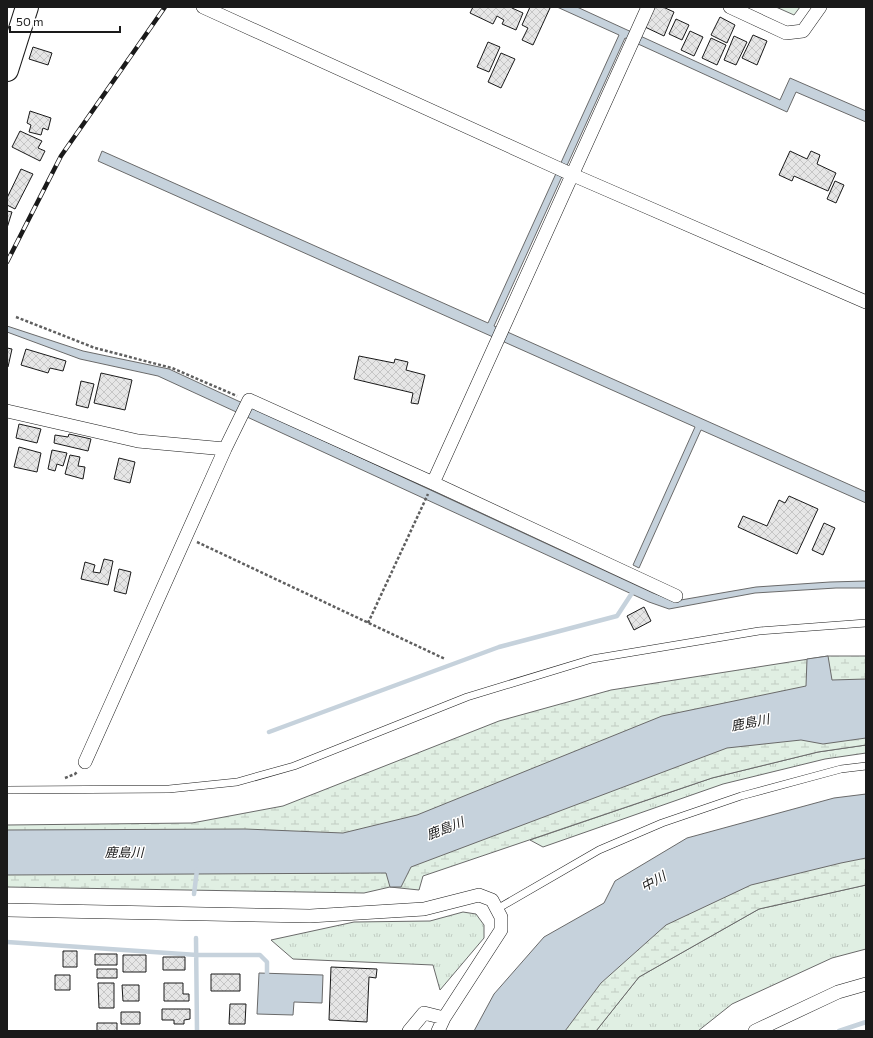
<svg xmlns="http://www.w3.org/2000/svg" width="873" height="1038" viewBox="0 0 873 1038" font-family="Commissioner,'Noto Sans JP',sans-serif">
<defs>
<pattern id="grass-tufts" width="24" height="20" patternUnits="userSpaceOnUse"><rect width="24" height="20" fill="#e0efe3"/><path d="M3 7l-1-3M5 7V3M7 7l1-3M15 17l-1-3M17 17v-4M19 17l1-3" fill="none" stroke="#c0ccc2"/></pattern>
<pattern id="wetland-marsh" width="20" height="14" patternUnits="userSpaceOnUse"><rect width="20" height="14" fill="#e0efe3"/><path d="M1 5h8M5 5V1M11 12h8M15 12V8" fill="none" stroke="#c0ccc2"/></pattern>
<pattern id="building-cross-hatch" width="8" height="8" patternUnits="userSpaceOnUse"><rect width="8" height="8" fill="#e6e6e6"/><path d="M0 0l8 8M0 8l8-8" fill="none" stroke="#c5c5c5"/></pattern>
</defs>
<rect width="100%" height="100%" fill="#fff"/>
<path fill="url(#grass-tufts)" stroke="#6a6a6a" d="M866,745v8l-41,6 -102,25 -180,63 -13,-7 182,-62 106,-26z
M866,885v64l-34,9 -100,46 -34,27h-102l43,-54 120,-68z
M463,912l13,2 8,11v13l-44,52 -7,-25 -140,-6 -22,-19 83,-18 76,-1z"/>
<path fill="url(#wetland-marsh)" stroke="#6a6a6a" d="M828,656h38v41l-527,147 -332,-3v-16l185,-2 91,-17 216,-85 112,-31z
M866,720v25l-48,7 -106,26 -289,98 -4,14 -29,-3 -26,6 -357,-6v-24l375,-3 331,-123z
M866,825v60l-107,24 -120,68 -43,54h-89l49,-69z"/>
<path fill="#e0efe3" stroke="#6a6a6a" d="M776,7h24l-6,8z"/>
<path fill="#c6d2dc" stroke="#6a6a6a" d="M557,7h20l203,93 10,-22 76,33v11l-70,-30 -9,20 -162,-74 -131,288 372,166v11l-165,-73 -62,138 -6,-3 62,-138 -597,-266 4,-10 386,172 131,-288z
M7,326l76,25 86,18 484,224 22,8 81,-14 74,-5 36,-1v7h-30l-81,5 -86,16 -20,-7 -491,-226 -78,-17 -73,-27z
M828,656l4,24 34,-1v59l-43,6 -22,-4 -74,8 -316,119 -10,20h-11l-4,-14 -379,2v-45l238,-1 98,4 74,-18 245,-99 144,-30 1,-27z
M866,794v64l-25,5 -90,22 -85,40 -65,58 -36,48h-91l20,-37 50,-57 60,-34 11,-22 72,-43 147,-40z
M259,973l64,2 -1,28 -28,-1 -1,13 -36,-1z"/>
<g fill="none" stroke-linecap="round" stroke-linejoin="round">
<path stroke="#c6d2dc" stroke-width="4.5" d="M269,732l230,-85 118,-31 17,-26
M194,894l3,-24
M196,938l1,93
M7,942l190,13h63l7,7v17
M839,1031l27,-9"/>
</g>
<path fill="url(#building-cross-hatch)" stroke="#1a1a1a" d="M473,7h40l-1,1 11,5 -7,17 -14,-6 2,-4 -7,-4 -4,8 -23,-11z
M530,7h17l3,1 -17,37 -11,-5 6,-12 -6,-3z
M654,7h9l11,5 -10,24 -19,-9z
M720,17l15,8 -8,18 -16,-8z
M676,19l13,6 -7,15 -13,-6z
M690,31l13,6 -9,19 -13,-6z
M753,35l14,6 -10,24 -15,-7z
M734,36l13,6 -11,23 -12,-5z
M711,38l15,7 -9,20 -15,-7z
M488,42l12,5 -11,25 -12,-5z
M33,47l19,6 -4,12 -19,-6z
M501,53l14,6 -14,29 -13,-6z
M30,111l21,7 -3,12 -5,-2 -2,7 -12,-3 2,-7 -4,-2z
M20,131l22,10 -4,7 7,3 -5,10 -28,-14z
M790,151l17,8 4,-8 9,4 -3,9 19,9 -8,18 -34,-15 -2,5 -13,-6z
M21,169l12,5 -18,35 -8,-4v-7z
M835,181l9,4 -8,18 -9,-4z
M7,211l5,1 -5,16z
M7,348l5,1 -4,18h-1z
M26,349l40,12 -3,10 -13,-3 -2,5 -27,-8z
M359,356l35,7 1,-4 13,3 -2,8 19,5 -7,29 -7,-1 2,-10 -59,-14z
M101,373l31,7 -7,30 -31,-7z
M81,381l13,3 -6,24 -12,-3z
M19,424l22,5 -4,14 -21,-5z
M69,434l22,5 -3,12 -34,-8 1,-8 13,2z
M19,447l22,6 -4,19 -23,-5z
M52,450l15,3 -4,13 -6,-2 -2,7 -7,-2z
M70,455l10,2 -2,9 7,1 -2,12 -18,-5z
M119,458l16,4 -5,21 -16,-4z
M789,496l29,13 -21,45 -59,-27 5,-11 24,10 12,-26 6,3z
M824,523l11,5 -12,27 -11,-5z
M104,559l9,2 -5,24 -27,-6 4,-17 10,3 -2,7 7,1z
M119,569l12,3 -5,22 -12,-3z
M644,607l7,14 -17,9 -7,-14z
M63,951h14v16h-14z
M95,954h22v11h-22z
M123,955h23v17h-23z
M163,957h22v13h-22z
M331,967l46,2 -1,9 -7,-1 -2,45 -38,-2z
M97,969h20v9h-20z
M211,974h29v17h-29z
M55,975h15v15h-15z
M98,983h16v25h-15z
M164,983h19v11h6v7h-25z
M122,985h17v16h-16z
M230,1004h16l-1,20h-16z
M162,1009h28v10l-6,1v4h-10v-4h-12z
M121,1012h19v12h-19z
M97,1023h20v8h-20z"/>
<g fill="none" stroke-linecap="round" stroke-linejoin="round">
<defs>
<path id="service" d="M7,790l162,-1 68,-7 57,-16 173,-69 125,-38 167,-28 107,-8
M497,909l102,-59 63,-27 79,-27 100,-27 25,-3"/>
<path id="minor" d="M203,7l370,168 293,127
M730,7l56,26 17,-2 17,-24
M7,411l131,30 87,8
M433,483l215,-476
M85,762l140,-313 24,-49 184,83 243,113
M7,910l303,6 114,-7 55,-14 13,5 9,17v13l-57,88 -6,13
M409,1031l15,-18 20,5
M755,1031l83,-39 28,-8"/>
<path id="trunk" d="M7,70l20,-63"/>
</defs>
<use href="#service" stroke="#1a1a1a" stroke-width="8"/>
<use href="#minor" stroke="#1a1a1a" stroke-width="14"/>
<use href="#trunk" stroke="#1a1a1a" stroke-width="24"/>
<path stroke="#5f5f5f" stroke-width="2.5" stroke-dasharray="3 2" stroke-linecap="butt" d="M16,317l79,31 77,20 65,28
M197,542l248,117
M368,623l60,-129
M65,778l10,-4 3,-3"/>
<use href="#service" stroke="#fff" stroke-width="7"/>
<use href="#minor" stroke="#fff" stroke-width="13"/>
<use href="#trunk" stroke="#fff" stroke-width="22"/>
<defs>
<path id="rail" d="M7,262l54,-106 104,-149"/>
</defs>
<use href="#rail" stroke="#1a1a1a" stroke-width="4.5"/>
<use href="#rail" stroke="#fff" stroke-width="3" stroke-dasharray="9" stroke-linecap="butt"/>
</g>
<g text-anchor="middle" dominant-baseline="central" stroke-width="3" stroke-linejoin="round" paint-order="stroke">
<g font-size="13" font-style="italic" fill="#1a1a1a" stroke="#fff">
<text transform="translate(750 722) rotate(-11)">鹿島川</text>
<text transform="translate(445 828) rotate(-21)">鹿島川</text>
<text x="124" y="852">鹿島川</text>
<text transform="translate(653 881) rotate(-29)">中川</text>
</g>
</g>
<rect width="873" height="1038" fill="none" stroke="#1a1a1a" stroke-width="16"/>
<path d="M10 26v6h110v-6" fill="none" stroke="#1a1a1a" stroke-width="2"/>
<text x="16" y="26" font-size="12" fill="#1a1a1a" stroke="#ffffff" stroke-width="3" paint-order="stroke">50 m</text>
</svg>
